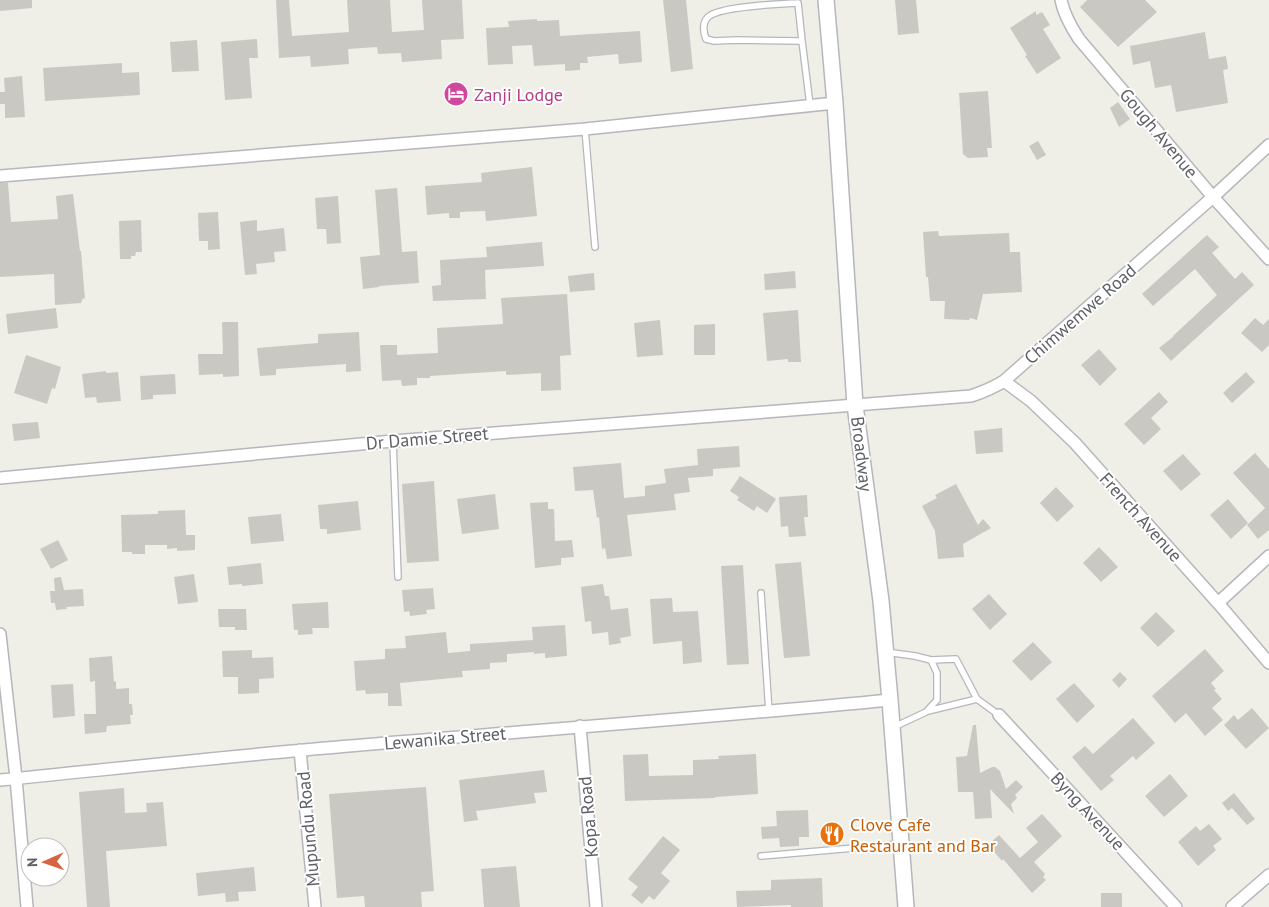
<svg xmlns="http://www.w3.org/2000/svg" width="1269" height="907" viewBox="0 0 1269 907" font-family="'PT Sans',sans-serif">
<rect width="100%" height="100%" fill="#efeee7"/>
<path fill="#cac8c3" d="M0,0h32v8l-32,3z
M276,0h13l3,36 57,-4 -2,-32h43l2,32 32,-2 -2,-30h40l2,39 -23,1 1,19 -40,3 -1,-9 -23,1 -1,-7 -29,2 1,15 -38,3 -1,-11 -31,2z
M663,0h23l7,69 -22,3z
M895,0h21l3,33 -21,2z
M1087,0h58l12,12 -39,35 -38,-40z
M1036,11v4l6,-3 8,13 -7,4 18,29 -24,16 -12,-18 2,-1 -17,-27z
M537,19v2l22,-1 1,16 80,-5 2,31 -23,2 -1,-10 -31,3 1,6h-8v7l-15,1v-7l-31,2 -2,-21 -20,1 1,18 -25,1 -2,-37 23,-1 -1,-6z
M1205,32l4,27 17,-3 2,13 -5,1 5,33 -52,9 -5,-27 -16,3 -5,-27 -17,4 -3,-19z
M257,39l1,19h-9l3,40 -27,2 -4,-58z
M197,40l2,31 -27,1 -2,-30z
M122,63v10l17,-1 1,23 -95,6 -2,-33z
M22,76l3,41 -20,1v-14h-5v-12h5l-1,-14z
M988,91l4,57h-5l1,9 -20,1 -5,-4 -4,-61z
M1118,102l12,17 -11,8 -9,-19z
M1038,141l8,14 -9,5 -8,-14z
M532,167l5,49 -51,5 -1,-10 -25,1v6h-11v-5l-22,2 -2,-29 57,-4 -1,-9z
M0,183h8l3,39 47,-3 -2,-23 17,-2 7,57h1l4,48 -2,-1 -2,5 -26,2 -1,-31 -54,3z
M397,188l5,64 15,-1 2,32 -40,3v1l-16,2 -3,-32 20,-2 -5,-65z
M338,196l3,47 -14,1 -1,-15h-9l-2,-31z
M218,212l2,37 -12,1v-9h-9l-1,-28z
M141,220l1,32h-6l-1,4h-4v3h-11l-1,-38z
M257,220v11l27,-3 2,23 -12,1 1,10 -19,2 1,10 -12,1 -5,-53z
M938,231l1,5 70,-3 1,19h10l2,40 -39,2 -6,26 -7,-2 -1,2 -25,-1 1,-18h-15l-2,-24h-2l-3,-45z
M1207,235l12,12 -7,6 23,26 7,-7 12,13 -83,76 -12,-13 14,-11v-1l44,-41 -22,-26 -42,37 -11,-12z
M542,242l2,24 -59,4 1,29 -53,2 -1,-15 9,-1 -1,-25 47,-3 -1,-10z
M795,271l1,17 -31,2 -1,-16z
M594,273l1,17 -25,2 -2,-16z
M567,294l4,61 -11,1 1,34 -20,1v-18l-35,2v-4l-76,5v2h-13v7l-15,1 -1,-6 -19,1 -2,-36h17v10l41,-2 -1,-25 66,-4 -2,-26z
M56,308l2,20 -50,6 -2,-20z
M798,310l3,52h-13v-3l-21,2 -4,-48z
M1255,318l8,7 6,-6v26l-7,7 -21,-19z
M660,320l3,35 -26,2 -3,-34z
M222,322h16l1,54 -16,1v-3l-24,1 -1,-21h25z
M715,324v31h-21v-30z
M359,332l2,39 -15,1v-8l-70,5v6l-16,1 -3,-28 61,-5v-9z
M1099,349l18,20 -17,17 -19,-21z
M26,355l35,12 -6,22 -3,-1 -5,16 -33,-11z
M106,371v2l12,-1 3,29 -24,2 -1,-6 -11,1 -3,-24z
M1246,372l9,10 -23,21 -9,-10z
M175,374l1,20 -23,1v4l-12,1 -1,-24z
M1159,392l9,10 -17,16 10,11 -17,16 -20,-21z
M38,422l2,16 -26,3 -2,-17z
M1002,428l1,24 -27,2 -2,-23z
M739,446l1,21 -27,2v7l-25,2 2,14 -16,2 2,16 -49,5 5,41 -25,3 -2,-11 -3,1 -3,-32 -2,1 -4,-28 -18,1 -2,-24 48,-4 3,35 21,-2v-10l21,-3 -2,-14 34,-4 -1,-16z
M1255,453l14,16v61l-11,9 -11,-14 18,-17 -32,-35z
M1183,454l18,20 -20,17 -18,-20z
M740,476l36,23 -9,14 -10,-7 -3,5 -17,-11 2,-3 -9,-6z
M434,481l5,80 -32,2 -5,-79z
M956,484l22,41 5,-6 8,9 -28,16 1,13 -26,2 -3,-28 -13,-25 15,-8 -2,-3z
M1056,487l18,19 -17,16 -17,-19z
M495,494l4,35 -37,5 -5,-35z
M807,495l1,22h-4l2,19 -17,1 -1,-11 -7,1 -2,-30z
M1228,499l20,24 -17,16 -21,-24z
M358,501l3,29 -34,4v-5h-7l-2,-24z
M548,502v7h6l1,32 17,-1 2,17 -13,1v7l-26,3 -5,-65z
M185,510l1,25h9v15l-18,1v-3l-10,1v-4h-22v9h-13v-2h-10l-1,-37 37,-1v-3z
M281,514l3,27 -33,3 -3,-27z
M58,540l10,20 -17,9 -11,-20z
M1099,547l19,20 -17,15 -18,-19z
M801,562l9,94 -26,2 -9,-94z
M261,563l2,21 -21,2v-2l-13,1 -2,-18z
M743,565l6,99 -22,1 -6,-99z
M194,574l4,28 -20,2 -4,-27z
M61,577l3,13 19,-1 1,17 -18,1 1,2 -11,1 -1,-7h-4l-1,-12h5l-1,-13z
M603,584l2,12h4l2,14 17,-2 3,28 -11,2 1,5 -12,2 -1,-13 -16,2 -1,-13 -6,1 -4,-35z
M433,588l2,21 -9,1 1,4 -17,2 -1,-5 -5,1 -2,-22z
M989,594l18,20 -17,16 -18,-21z
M672,598l1,14 25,-1 4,51 -19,2 -1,-23 -29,3 -3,-45z
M328,602l1,26h-17l1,6 -15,1v-5h-4l-2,-26z
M218,609h28l1,21h-12v-3h-16z
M1156,612l19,19 -17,16 -18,-19z
M565,625l2,31 -22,2v-5l-11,1v-2l-27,2v8l-17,1v6l-28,2 1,6 -63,6 2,23h-14v-13l-22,1 -1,-4 -9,1 -2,-30 31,-2v-10l21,-1 -1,-12 41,-4 2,21 22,-2v-7l63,-4 -1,-13z
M1033,642l19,20 -21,19 -19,-20z
M1205,649l19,22 -13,12 5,6 -2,1 8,9 -10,9 11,12 -18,16 -19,-23 -11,10 -23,-27z
M252,650v8l21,-1 1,21 -15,1v14l-21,1v-17h-15l-1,-26z
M112,656l2,26 2,-1v8l13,-1v16h3l1,11h-3l1,9 -24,2 -1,6 -21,2 -1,-20h12l-1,-33 -5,1 -1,-24z
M1120,672l7,7 -8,9 -7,-8z
M1074,683l21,23 -18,17 -21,-24z
M73,684l2,32 -22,2 -2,-33z
M1252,708l17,20 -23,21 -22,-24 10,-10 4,5z
M1133,718l22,25 -19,17 -3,-4 -23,20 4,4 -13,11 -29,-34 13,-11 8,8z
M973,725h3l4,48 12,-6h3l5,4 6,18 10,-9 7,7 -8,8 2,3 -6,6 3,10 -24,-25 2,29 -17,1 -2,-27h-15l-2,-35 11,-1z
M648,754l1,22 44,-1v-15l26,-1 -1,-3 38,-2 2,40 -43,3v1l-90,3 -2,-46z
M544,770l3,22 -13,1 2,10 -60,8 2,9 -14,2 -5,-42z
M1170,774l18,22 -24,21 -19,-21z
M426,787l8,104 -13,1 1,15h-57l-1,-11 -27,2 -8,-104z
M124,788l1,25 22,-1 -1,-9 17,-1 4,44 -61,5 4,56h-23l-8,-115z
M1234,793l21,26 -8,6 -15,-17 -4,3 -6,-8z
M808,810l1,27h-10v9l-19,1 -1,-9 -17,1 -1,-12 16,-1 -1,-15z
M1042,814l20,22 -28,26 11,12 -2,3 3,3 -14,13 -29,-34 -1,2 -14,-16 11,-10 21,23 18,-16 -12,-14z
M1209,824l13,15 -9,7 3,4 -18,16 -20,-24 18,-16 4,5z
M663,836l17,14 -19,23 9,8 -16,19 -5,-4 -7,8 -11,-9 7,-8 -10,-8z
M516,866l4,41h-36l-3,-38z
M254,867l2,24 -18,1 1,9 -13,1 -1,-9 -27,3 -2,-23z
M822,878l1,29h-32v-2l-54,2 -1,-16 35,-1v-10z
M1101,893h21v14h-21z"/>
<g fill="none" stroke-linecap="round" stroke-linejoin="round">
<defs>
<path id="service" d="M802,41l-4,-38c-17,1 -79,3 -90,14 -6,6 -5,14 -2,22l8,2 23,-1 65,1 8,64
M585,129l10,118
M393,441l5,136
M761,593l8,119
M886,652l29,4 16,4 6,13v27l-11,12 -32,15
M931,660l25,-1 21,40 22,16
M928,711l49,-12
M761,856l139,-12"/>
<path id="minor" d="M1061,0c3,15 10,27 18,39l134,158 56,62
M0,176l585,-47 250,-26
M1004,381l27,20 44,42 143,160 51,60
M0,478l393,-37 578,-45c12,-4 22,-8 33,-15l209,-184 56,-52
M1218,603l51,-47
M0,634l16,144 11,129
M999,715l177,192
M580,726l16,181
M300,750l15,157
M0,780c101,-10 203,-21 304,-30 195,-17 391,-31 586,-50
M1232,907l37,-32"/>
<path id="secondary" d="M826,0l9,103 20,302 26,196 9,99 16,207"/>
</defs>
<use href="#service" stroke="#b6b7bc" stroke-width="8"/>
<use href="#minor" stroke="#b6b7bc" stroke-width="14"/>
<use href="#secondary" stroke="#b5b7bc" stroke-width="18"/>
<use href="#service" stroke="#fff" stroke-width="5.5"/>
<use href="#minor" stroke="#fff" stroke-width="11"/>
<use href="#secondary" stroke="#fff" stroke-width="15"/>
</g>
<defs>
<symbol id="hotel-disc" viewBox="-11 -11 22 22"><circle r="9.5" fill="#d1479c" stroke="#fff"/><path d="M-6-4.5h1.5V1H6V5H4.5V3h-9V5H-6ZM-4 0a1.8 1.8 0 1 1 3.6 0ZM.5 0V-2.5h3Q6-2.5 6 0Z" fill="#fff"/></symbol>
<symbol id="restaurant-disc" viewBox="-11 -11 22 22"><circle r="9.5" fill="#e8710a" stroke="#fff"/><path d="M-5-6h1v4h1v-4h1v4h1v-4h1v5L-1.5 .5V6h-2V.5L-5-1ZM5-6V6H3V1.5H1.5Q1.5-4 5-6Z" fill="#fff"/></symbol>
</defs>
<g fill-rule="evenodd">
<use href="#hotel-disc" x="442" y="80" width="28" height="28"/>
<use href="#restaurant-disc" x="818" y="820" width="28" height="28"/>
</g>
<g text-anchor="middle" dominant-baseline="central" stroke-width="4" stroke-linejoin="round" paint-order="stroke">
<g font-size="18" fill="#b23c85" stroke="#fff" text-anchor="start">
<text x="474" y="94">Zanji Lodge</text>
</g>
<g font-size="18" fill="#5e6065" stroke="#fff">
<text transform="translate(1159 133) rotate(50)">Gough Avenue</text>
<text transform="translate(1080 314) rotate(-41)">Chimwemwe Road</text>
<text transform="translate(427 438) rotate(-5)">Dr Damie Street</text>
<text transform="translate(862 454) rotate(83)">Broadway</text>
<text transform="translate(1141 517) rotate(48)">French Avenue</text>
<text transform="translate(445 738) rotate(-5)">Lewanika Street</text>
<text transform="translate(1088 811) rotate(47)">Byng Avenue</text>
<text transform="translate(588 817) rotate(-95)">Kopa Road</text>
<text transform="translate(308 829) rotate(-95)">Mupundu Road</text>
</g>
<g font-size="18" fill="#c56008" stroke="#fff" text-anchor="start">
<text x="850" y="824">Clove Cafe<tspan x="850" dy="21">Restaurant and Bar</tspan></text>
</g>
</g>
<g transform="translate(45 862) rotate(268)"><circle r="24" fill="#ffffff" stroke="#bfbfc1"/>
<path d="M0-4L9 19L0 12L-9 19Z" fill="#d86343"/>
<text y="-8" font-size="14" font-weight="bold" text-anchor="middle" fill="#5e6065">N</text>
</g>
</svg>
